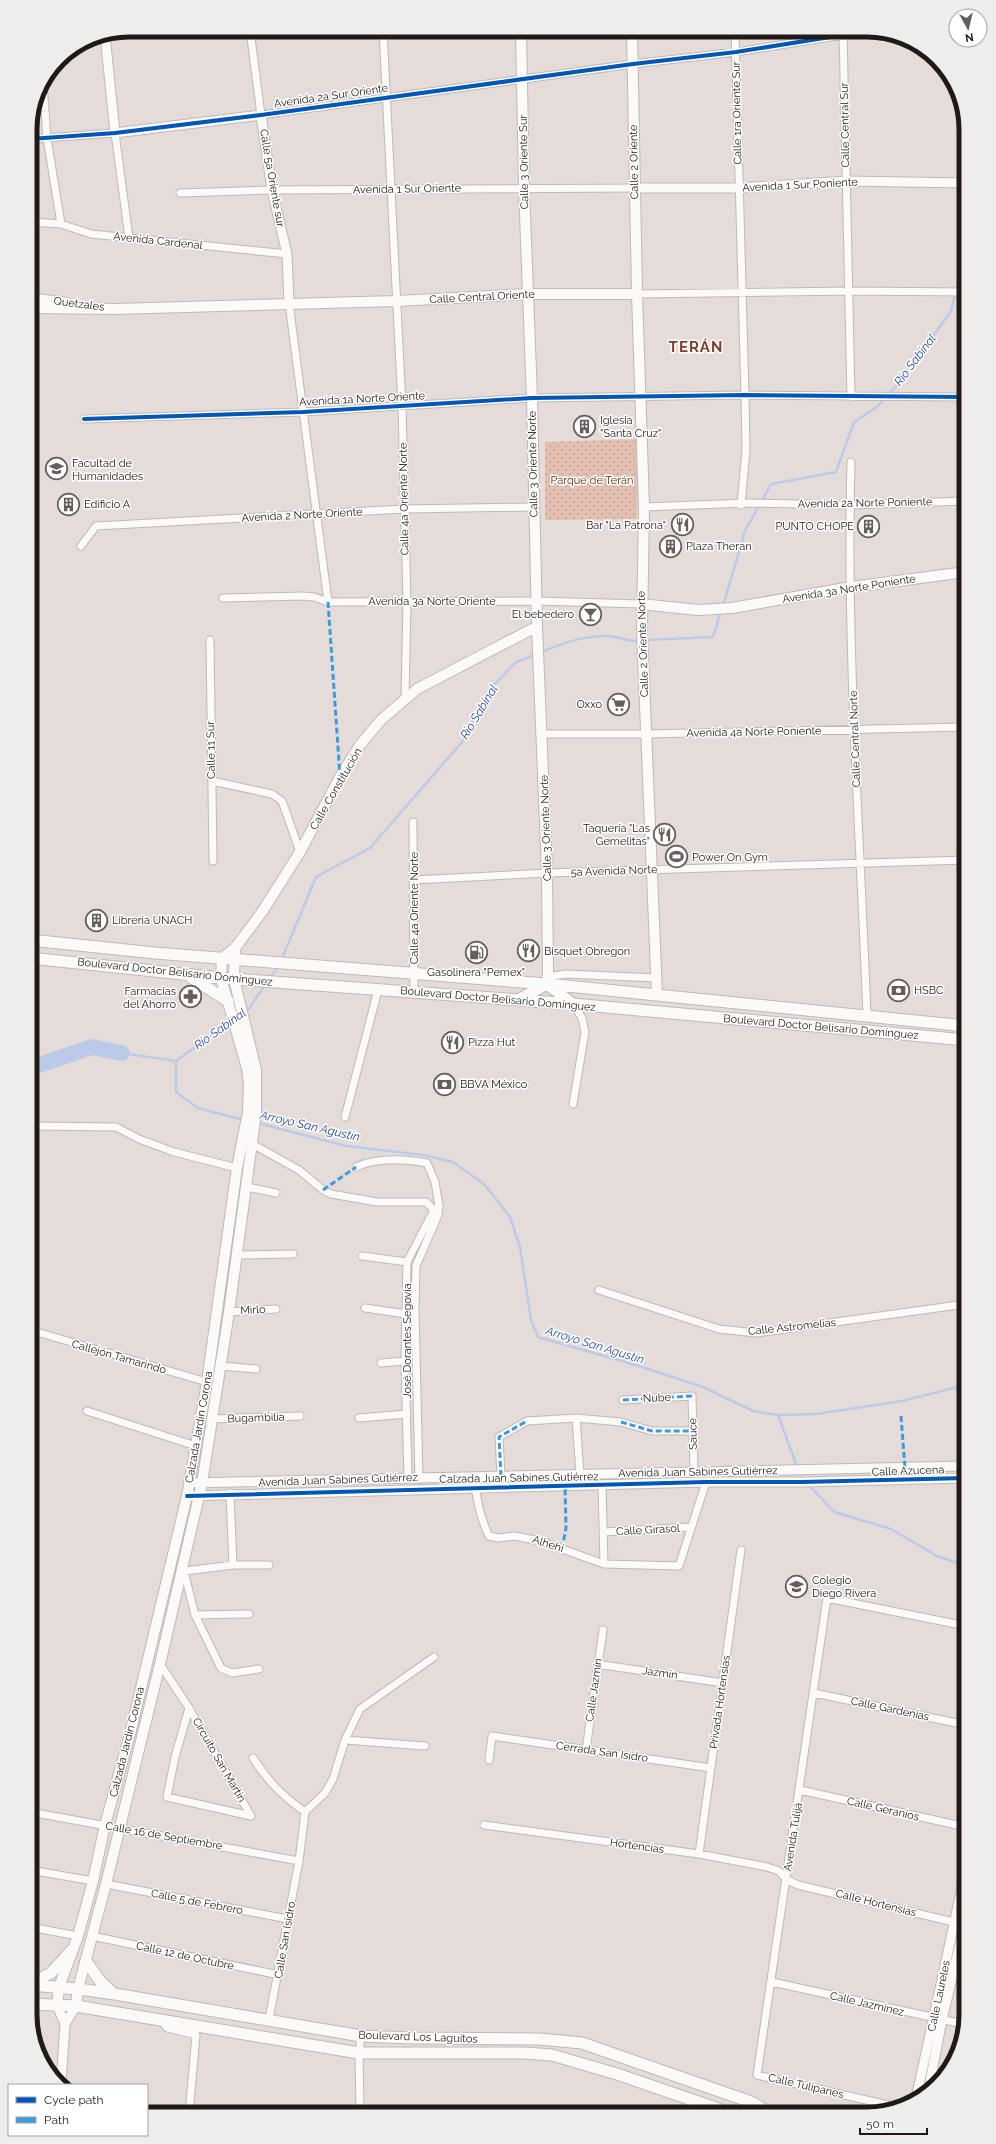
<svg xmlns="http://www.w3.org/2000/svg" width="996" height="2144" viewBox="0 0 996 2144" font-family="Raleway,sans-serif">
<defs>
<pattern id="grass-dots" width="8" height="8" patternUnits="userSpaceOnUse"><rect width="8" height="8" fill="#e3bfb0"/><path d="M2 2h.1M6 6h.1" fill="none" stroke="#c2a497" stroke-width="1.8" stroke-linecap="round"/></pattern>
</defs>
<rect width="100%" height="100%" fill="#e5dcd9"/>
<path fill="url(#grass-dots)" d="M638,439l-1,80 -92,1v-78z"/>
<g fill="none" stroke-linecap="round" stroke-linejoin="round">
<path stroke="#bccaea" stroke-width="2.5" d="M723,606l22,-75 26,-47 65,-12 18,-50 24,-16 28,-31 45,-64 9,-38 6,-6
M646,640l67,-3 8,-26
M541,652c20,-8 43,-17 66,-16 13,1 19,5 34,5
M281,961l35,-84 54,-29 92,-106 28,-53 25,-26 21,-9
M269,979l9,-12
M244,1012l5,-3 16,-24
M122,1053l54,8 54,-39
M176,1061v31l22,16 46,12
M258,1123l88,23 77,9 30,7 31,22 26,33 10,30 11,73 7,17 101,29 64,21 50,24 25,4 38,-1 86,-13 64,-16
M778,1415l19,52
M808,1484l26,28 57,17 46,27 29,10"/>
<path stroke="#bccaea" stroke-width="16" d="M30,1068l62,-21 30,6"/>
<defs>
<path id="minor" d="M250,30l11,85 372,-51 103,-12 138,-22
M383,30l19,376 5,196 -2,96
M735,30l10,365 1,55 -5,55
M843,30l8,367
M43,84l4,54 14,86
M30,139l85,-6 14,105
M180,193l92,-3 363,-2
M30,222l31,2 30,10 196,20
M637,294l213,-3 116,1
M289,303l39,299
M84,419l219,-7 229,-14 213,-3 221,2
M851,462c-5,184 9,370 16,554
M644,507l103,-4 103,2 116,-4
M81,546l15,-20 308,-17 129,-2
M223,598l80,-2 11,1 14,5 209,-1 104,3
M210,640l3,221
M543,734h103l320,-7
M212,781l60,13 10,7 18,51
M413,822l1,172
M414,880l133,-7 419,-13
M547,984l6,-8 13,-2 90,4
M573,1104l12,-72 -3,-14 -9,-14
M345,1117l33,-127
M30,1126l86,1 23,12 35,13 63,16
M252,1144l47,26 24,20 8,4 46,8h49l11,11
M356,1167c21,-10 48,-8 71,-4l8,19 4,24 -1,9 -22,51 -1,45 4,167
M247,1187l29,6
M238,1255l55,-1
M362,1256l45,6
M599,1290l120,39 37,4 210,-29
M365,1308l41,6
M229,1312l47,-3
M30,1330l177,52
M381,1363l24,-2
M221,1366l35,3
M623,1400l69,-4 2,76
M87,1411l109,35
M359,1418l48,-4
M576,1418l4,56
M212,1419l88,-3
M501,1476l-2,-39 28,-16 49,-3 45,4 31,9h40
M474,1477c2,20 6,41 15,59l9,2 16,-2 26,5 64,23 75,2 27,-84
M408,1478l-3,-117 2,-99 27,-52 5,-4
M602,1486l2,78
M230,1493l3,72
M604,1532l87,-5
M183,1567l12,48 26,53 11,5 27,-4
M185,1571l48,-6h36
M195,1615l54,-1
M160,1664l29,44 62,108
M597,1664l126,19
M814,1693l152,32
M189,1708l-14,49 -8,40 84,19
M345,1740l80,6
M586,1750l17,-120
M253,1758c16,24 28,37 52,54
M489,1760l3,-24 219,32
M800,1790l166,37
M30,1812l269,49
M484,1825l215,29 68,13 12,4 7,8 12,6 168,40
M699,1854l42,-304
M30,1870l63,11
M106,1884l182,35
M30,1927l48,9
M92,1936l187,39
M772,1982l191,42
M269,2019l30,-158 6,-49 20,-19 8,-14 12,-39 15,-31 74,-52
M161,2020l6,8 29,7 -7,79
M901,2108l-144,-33 70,-477 139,28
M360,2114l-1,-61 2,-17"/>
<path id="tertiary" d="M105,35l10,98 146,-18 11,75 15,64 2,49
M635,188h104l108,-7 119,2
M189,1483l777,-17
M187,1496l519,-14h96l164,-4
M57,2005l8,19
M61,2083l4,-59 11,-18
M928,2092l14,-72 24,-102
M916,2099l50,-230"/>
<path id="secondary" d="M521,30l3,158 8,210 5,228 10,247 1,98 -1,13
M632,30l5,264 7,213 -2,125 15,363
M30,298l37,5
M30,308l85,1 281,-8 132,-7h109
M641,604l57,6 34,-2 119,-21 115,-15
M57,2005l2,-18 19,-51 15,-55 12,-56 26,-95 56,-234 20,-114 30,-214 11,-56 1,-28 -2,-16 -26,-90 1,-20 13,-10 27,-36 38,-60 40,-75 20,-32 21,-25 36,-31 115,-60
M76,2006l2,-17 28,-105 54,-220 42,-181 27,-171 27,-199v-43l-22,-91 1,-27"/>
<path id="primary" d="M30,940l125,13 392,31 419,42
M30,958l191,20 352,26 393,36
M189,976l39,25
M518,1000l29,-16 26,20
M86,1961l14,20 14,13
M30,1984l21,-11 21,-23
M30,1985l48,4 37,5 246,42 51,2 127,1 43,4 169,59 21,12
M30,2004l46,2 283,47h165l28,2 65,19 116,40"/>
</defs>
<use href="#minor" stroke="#c0b9b6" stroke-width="9"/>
<use href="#tertiary" stroke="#c0b9b6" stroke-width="11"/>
<use href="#secondary" stroke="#c0b9b6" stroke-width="12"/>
<use href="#primary" stroke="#c0b9b6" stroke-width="13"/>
<use href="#minor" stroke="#fbfaf9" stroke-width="7"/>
<use href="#tertiary" stroke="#fbfaf9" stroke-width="9"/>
<use href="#secondary" stroke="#fbfaf9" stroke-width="10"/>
<use href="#primary" stroke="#fbfaf9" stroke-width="11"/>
<path stroke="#3c9bdf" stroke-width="3" stroke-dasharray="6 3" stroke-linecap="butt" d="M328,602l12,175
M323,1190l33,-23
M623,1400l69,-4
M901,1416l4,52
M621,1422l31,9h40
M501,1476l-2,-39 28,-16
M562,1549l4,-21 -1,-42"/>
<defs>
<path id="cycleway" d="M30,139l85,-6 146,-18 372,-51 103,-12 138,-22
M84,419l219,-7 229,-14 213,-3 221,2
M187,1496l519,-14h96l164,-4"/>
</defs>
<use href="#cycleway" stroke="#fff" stroke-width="6"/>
<use href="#cycleway" stroke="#0057b8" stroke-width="4"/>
</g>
<defs>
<symbol id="building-ring" viewBox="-11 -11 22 22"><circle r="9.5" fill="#fff" stroke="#655e5b" stroke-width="1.5"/><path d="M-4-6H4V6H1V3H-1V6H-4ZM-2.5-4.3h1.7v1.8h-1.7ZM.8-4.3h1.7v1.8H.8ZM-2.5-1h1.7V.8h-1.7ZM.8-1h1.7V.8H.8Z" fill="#655e5b"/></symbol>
<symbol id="school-ring" viewBox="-11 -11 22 22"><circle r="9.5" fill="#fff" stroke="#655e5b" stroke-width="1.5"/><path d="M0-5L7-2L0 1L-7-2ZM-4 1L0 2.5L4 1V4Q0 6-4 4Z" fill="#655e5b"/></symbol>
<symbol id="restaurant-ring" viewBox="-11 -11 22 22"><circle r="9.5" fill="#fff" stroke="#655e5b" stroke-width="1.5"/><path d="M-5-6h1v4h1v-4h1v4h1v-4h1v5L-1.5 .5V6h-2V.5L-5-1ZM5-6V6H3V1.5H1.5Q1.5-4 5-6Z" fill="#655e5b"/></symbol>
<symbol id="bar-ring" viewBox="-11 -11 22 22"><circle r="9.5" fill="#fff" stroke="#655e5b" stroke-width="1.5"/><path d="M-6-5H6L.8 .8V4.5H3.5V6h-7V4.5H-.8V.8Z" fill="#655e5b"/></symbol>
<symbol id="supermarket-ring" viewBox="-11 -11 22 22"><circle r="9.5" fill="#fff" stroke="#655e5b" stroke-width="1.5"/><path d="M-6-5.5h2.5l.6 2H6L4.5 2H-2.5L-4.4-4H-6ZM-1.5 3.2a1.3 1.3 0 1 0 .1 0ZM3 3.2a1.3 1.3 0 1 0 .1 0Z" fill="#655e5b"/></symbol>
<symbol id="stadium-ring" viewBox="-11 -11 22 22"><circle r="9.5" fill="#fff" stroke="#655e5b" stroke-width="1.5"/><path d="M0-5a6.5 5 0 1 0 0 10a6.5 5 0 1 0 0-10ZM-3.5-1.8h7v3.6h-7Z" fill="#655e5b"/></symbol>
<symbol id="fuel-ring" viewBox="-11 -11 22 22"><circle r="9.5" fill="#fff" stroke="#655e5b" stroke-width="1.5"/><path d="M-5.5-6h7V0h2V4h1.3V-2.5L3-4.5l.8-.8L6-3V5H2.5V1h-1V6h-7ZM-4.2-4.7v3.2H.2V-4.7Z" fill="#655e5b"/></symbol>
<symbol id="bank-ring" viewBox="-11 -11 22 22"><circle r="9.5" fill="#fff" stroke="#655e5b" stroke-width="1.5"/><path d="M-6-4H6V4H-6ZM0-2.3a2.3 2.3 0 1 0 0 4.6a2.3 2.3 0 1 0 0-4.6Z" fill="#655e5b"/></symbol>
<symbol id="pharmacy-ring" viewBox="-11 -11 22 22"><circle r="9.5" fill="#fff" stroke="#655e5b" stroke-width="1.5"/><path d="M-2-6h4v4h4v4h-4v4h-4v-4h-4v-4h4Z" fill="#655e5b"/></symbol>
</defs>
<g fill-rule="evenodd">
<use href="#building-ring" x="572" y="414" width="25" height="25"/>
<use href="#school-ring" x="44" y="456" width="25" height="25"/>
<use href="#building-ring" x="56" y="492" width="25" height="25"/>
<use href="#restaurant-ring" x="670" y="512" width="25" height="25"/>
<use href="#building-ring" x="856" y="514" width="25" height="25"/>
<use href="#building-ring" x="658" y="534" width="25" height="25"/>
<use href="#bar-ring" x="578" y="602" width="25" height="25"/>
<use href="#supermarket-ring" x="606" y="692" width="25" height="25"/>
<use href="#restaurant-ring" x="652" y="822" width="25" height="25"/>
<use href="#stadium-ring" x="664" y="844" width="25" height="25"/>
<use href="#building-ring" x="84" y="908" width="25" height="25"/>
<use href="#restaurant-ring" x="516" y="938" width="25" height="25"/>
<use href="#fuel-ring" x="464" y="940" width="25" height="25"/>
<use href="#bank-ring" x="886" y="978" width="25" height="25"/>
<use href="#pharmacy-ring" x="178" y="984" width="25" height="25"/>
<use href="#restaurant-ring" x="440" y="1030" width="25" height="25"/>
<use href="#bank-ring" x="432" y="1072" width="25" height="25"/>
<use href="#school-ring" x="784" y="1574" width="25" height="25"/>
</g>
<g text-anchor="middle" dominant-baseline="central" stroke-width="3" stroke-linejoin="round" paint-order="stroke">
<g font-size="11" fill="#201a17" stroke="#fff">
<text transform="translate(331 96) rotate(-8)">Avenida 2a Sur Oriente</text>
<text transform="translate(737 113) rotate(-91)">Calle 1ra Oriente Sur</text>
<text transform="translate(845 125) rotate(-91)">Calle Central Sur</text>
<text transform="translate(524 162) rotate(-91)">Calle 3 Oriente Sur</text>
<text transform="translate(634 162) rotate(-91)">Calle 2 Oriente</text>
<text transform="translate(272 178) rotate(80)">Calle 5a Oriente sur</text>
<text transform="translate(800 185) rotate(-3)">Avenida 1 Sur Poniente</text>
<text transform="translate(407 189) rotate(-1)">Avenida 1 Sur Oriente</text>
<text transform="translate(158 241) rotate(6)">Avenida Cardenal</text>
<text transform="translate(482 297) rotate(-3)">Calle Central Oriente</text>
<text transform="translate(79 304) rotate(7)">Quetzales</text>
<text transform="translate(362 399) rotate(-3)">Avenida 1a Norte Oriente</text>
<text transform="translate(533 464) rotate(-91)">Calle 3 Oriente Norte</text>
<text transform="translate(404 499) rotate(-91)">Calle 4a Oriente Norte</text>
<text transform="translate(865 503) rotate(-1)">Avenida 2a Norte Poniente</text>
<text transform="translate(302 515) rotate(-3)">Avenida 2 Norte Oriente</text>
<text transform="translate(849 589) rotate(-9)">Avenida 3a Norte Poniente</text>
<text x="432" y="601">Avenida 3a Norte Oriente</text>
<text transform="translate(643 644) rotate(-92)">Calle 2 Oriente Norte</text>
<text transform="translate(754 732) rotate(-1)">Avenida 4a Norte Poniente</text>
<text transform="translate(855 739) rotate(-92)">Calle Central Norte</text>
<text transform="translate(211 750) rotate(-91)">Calle 11 Sur</text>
<text transform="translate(336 789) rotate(-60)">Calle Constitución</text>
<text transform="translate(546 828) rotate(-92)">Calle 3 Oriente Norte</text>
<text transform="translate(614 871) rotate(-2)">5a Avenida Norte</text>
<text transform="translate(414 908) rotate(-90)">Calle 4a Oriente Norte</text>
<text transform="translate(175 972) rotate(6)">Boulevard Doctor Belisario Domínguez</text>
<text transform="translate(498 999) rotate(5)">Boulevard Doctor Belisario Domínguez</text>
<text transform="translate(821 1027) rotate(5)">Boulevard Doctor Belisario Domínguez</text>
<text transform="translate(253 1310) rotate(-3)">Mirlo</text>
<text transform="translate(792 1327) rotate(-6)">Calle Astromelias</text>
<text transform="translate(407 1341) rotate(-90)">José Dorantes Segovia</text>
<text transform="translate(119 1357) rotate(16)">Callejón Tamarindo</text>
<text transform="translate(657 1398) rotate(-3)">Nube</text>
<text transform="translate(256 1418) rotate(-2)">Bugambilia</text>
<text transform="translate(199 1427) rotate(-80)">Calzada Jardín Corona</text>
<text transform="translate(693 1434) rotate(-91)">Sauce</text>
<text transform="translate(908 1471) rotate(-2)">Calle Azucena</text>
<text transform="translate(698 1472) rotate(-1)">Avenida Juan Sabines Gutiérrez</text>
<text transform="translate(519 1478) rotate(-1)">Calzada Juan Sabines Gutiérrez</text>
<text transform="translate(338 1480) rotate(-2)">Avenida Juan Sabines Gutiérrez</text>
<text transform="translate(648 1530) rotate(-3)">Calle Girasol</text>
<text transform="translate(548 1544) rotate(18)">Alhehi</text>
<text transform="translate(660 1673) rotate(8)">Jazmín</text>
<text transform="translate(594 1690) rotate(-82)">Calle Jazmín</text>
<text transform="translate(720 1702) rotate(-82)">Privada Hortensias</text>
<text transform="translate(890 1709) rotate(12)">Calle Gardenias</text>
<text transform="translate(127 1742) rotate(-76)">Calzada Jardín Corona</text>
<text transform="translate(602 1752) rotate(8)">Cerrada San Isidro</text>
<text transform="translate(219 1760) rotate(60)">Circuito San Martin</text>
<text transform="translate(883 1809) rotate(13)">Calle Geranios</text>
<text transform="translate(164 1836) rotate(10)">Calle 16 de Septiembre</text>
<text transform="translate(793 1837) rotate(-81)">Avenida Tulijá</text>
<text transform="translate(637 1846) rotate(8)">Hortencias</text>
<text transform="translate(197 1902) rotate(11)">Calle 5 de Febrero</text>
<text transform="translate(876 1903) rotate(14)">Calle Hortensias</text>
<text transform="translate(285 1940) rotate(-80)">Calle San Isidro</text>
<text transform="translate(185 1956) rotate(12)">Calle 12 de Octubre</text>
<text transform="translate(939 1996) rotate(-78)">Calle Laureles</text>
<text transform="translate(867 2004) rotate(13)">Calle Jazminez</text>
<text transform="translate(418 2037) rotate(2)">Boulevard Los Laguitos</text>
<text transform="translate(806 2086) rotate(13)">Calle Tulipanes</text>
</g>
<g font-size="11" fill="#201a17" stroke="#fff" text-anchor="start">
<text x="600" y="420">Iglesia<tspan x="600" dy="13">"Santa Cruz"</tspan></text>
<text x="72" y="463">Facultad de<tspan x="72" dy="13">Humanidades</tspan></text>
<text x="84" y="504">Edificio A</text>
<text x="666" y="525" text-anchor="end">Bar "La Patrona"</text>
<text x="854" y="526" text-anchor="end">PUNTO CHOPE</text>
<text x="686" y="546">Plaza Theran</text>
<text x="574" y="614" text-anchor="end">El bebedero</text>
<text x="602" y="704" text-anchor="end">Oxxo</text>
<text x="650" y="828" text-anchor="end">Taquería "Las<tspan x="650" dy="13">Gemelitas"</tspan></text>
<text x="692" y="857">Power On Gym</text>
<text x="112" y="920">Libreria UNACH</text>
<text x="544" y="951">Bisquet Obregon</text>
<text x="476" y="972" text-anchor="middle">Gasolinera "Pemex"</text>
<text x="914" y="990">HSBC</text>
<text x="176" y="991" text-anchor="end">Farmacias<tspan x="176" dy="13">del Ahorro</tspan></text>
<text x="468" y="1042">Pizza Hut</text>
<text x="460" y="1084">BBVA México</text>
<text x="812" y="1580">Colegio<tspan x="812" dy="13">Diego Rivera</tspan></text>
</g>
<g font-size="11" fill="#5f280c" stroke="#fff">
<text x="592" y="480">Parque de Terán</text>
</g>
<g font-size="12" font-style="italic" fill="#2649a1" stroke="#fff">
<text transform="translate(915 360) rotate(-53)">Río Sabinal</text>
<text transform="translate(479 712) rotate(-59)">Río Sabinal</text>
<text transform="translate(220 1029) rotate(-36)">Río Sabinal</text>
<text transform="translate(310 1126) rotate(13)">Arroyo San Agustín</text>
<text transform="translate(595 1345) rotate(17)">Arroyo San Agustín</text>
</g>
<g font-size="15" font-weight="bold" letter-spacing="1" fill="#813c2a" stroke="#fff">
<text x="696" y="347">TERÁN</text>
</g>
</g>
<path d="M0 0H996V2144H0ZM129 37H867A92 92 0 0 1 959 129V2015A92 92 0 0 1 867 2107H129A92 92 0 0 1 37 2015V129A92 92 0 0 1 129 37Z" fill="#ededec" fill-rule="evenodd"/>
<path fill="none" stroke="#201a17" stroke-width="5" d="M129 37H867A92 92 0 0 1 959 129V2015A92 92 0 0 1 867 2107H129A92 92 0 0 1 37 2015V129A92 92 0 0 1 129 37Z"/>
<rect x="8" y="2084" width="140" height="52" fill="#ffffff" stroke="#a6a3a2"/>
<rect x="16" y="2097" width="20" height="6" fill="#0057b8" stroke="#a6a3a2"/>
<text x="44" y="2104" font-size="12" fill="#201a17">Cycle path</text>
<rect x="16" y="2117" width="20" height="6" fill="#3c9bdf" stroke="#a6a3a2"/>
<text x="44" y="2124" font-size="12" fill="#201a17">Path</text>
<g transform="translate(968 28) rotate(172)"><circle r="19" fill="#ffffff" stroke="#a6a3a2"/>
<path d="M0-3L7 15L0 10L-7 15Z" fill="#655e5b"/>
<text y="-6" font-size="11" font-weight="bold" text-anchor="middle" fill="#201a17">N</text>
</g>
<path d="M860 2128v6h67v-6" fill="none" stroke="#201a17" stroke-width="2"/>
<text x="866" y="2128" font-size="12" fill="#201a17" stroke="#ffffff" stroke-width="3" paint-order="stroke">50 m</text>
</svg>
